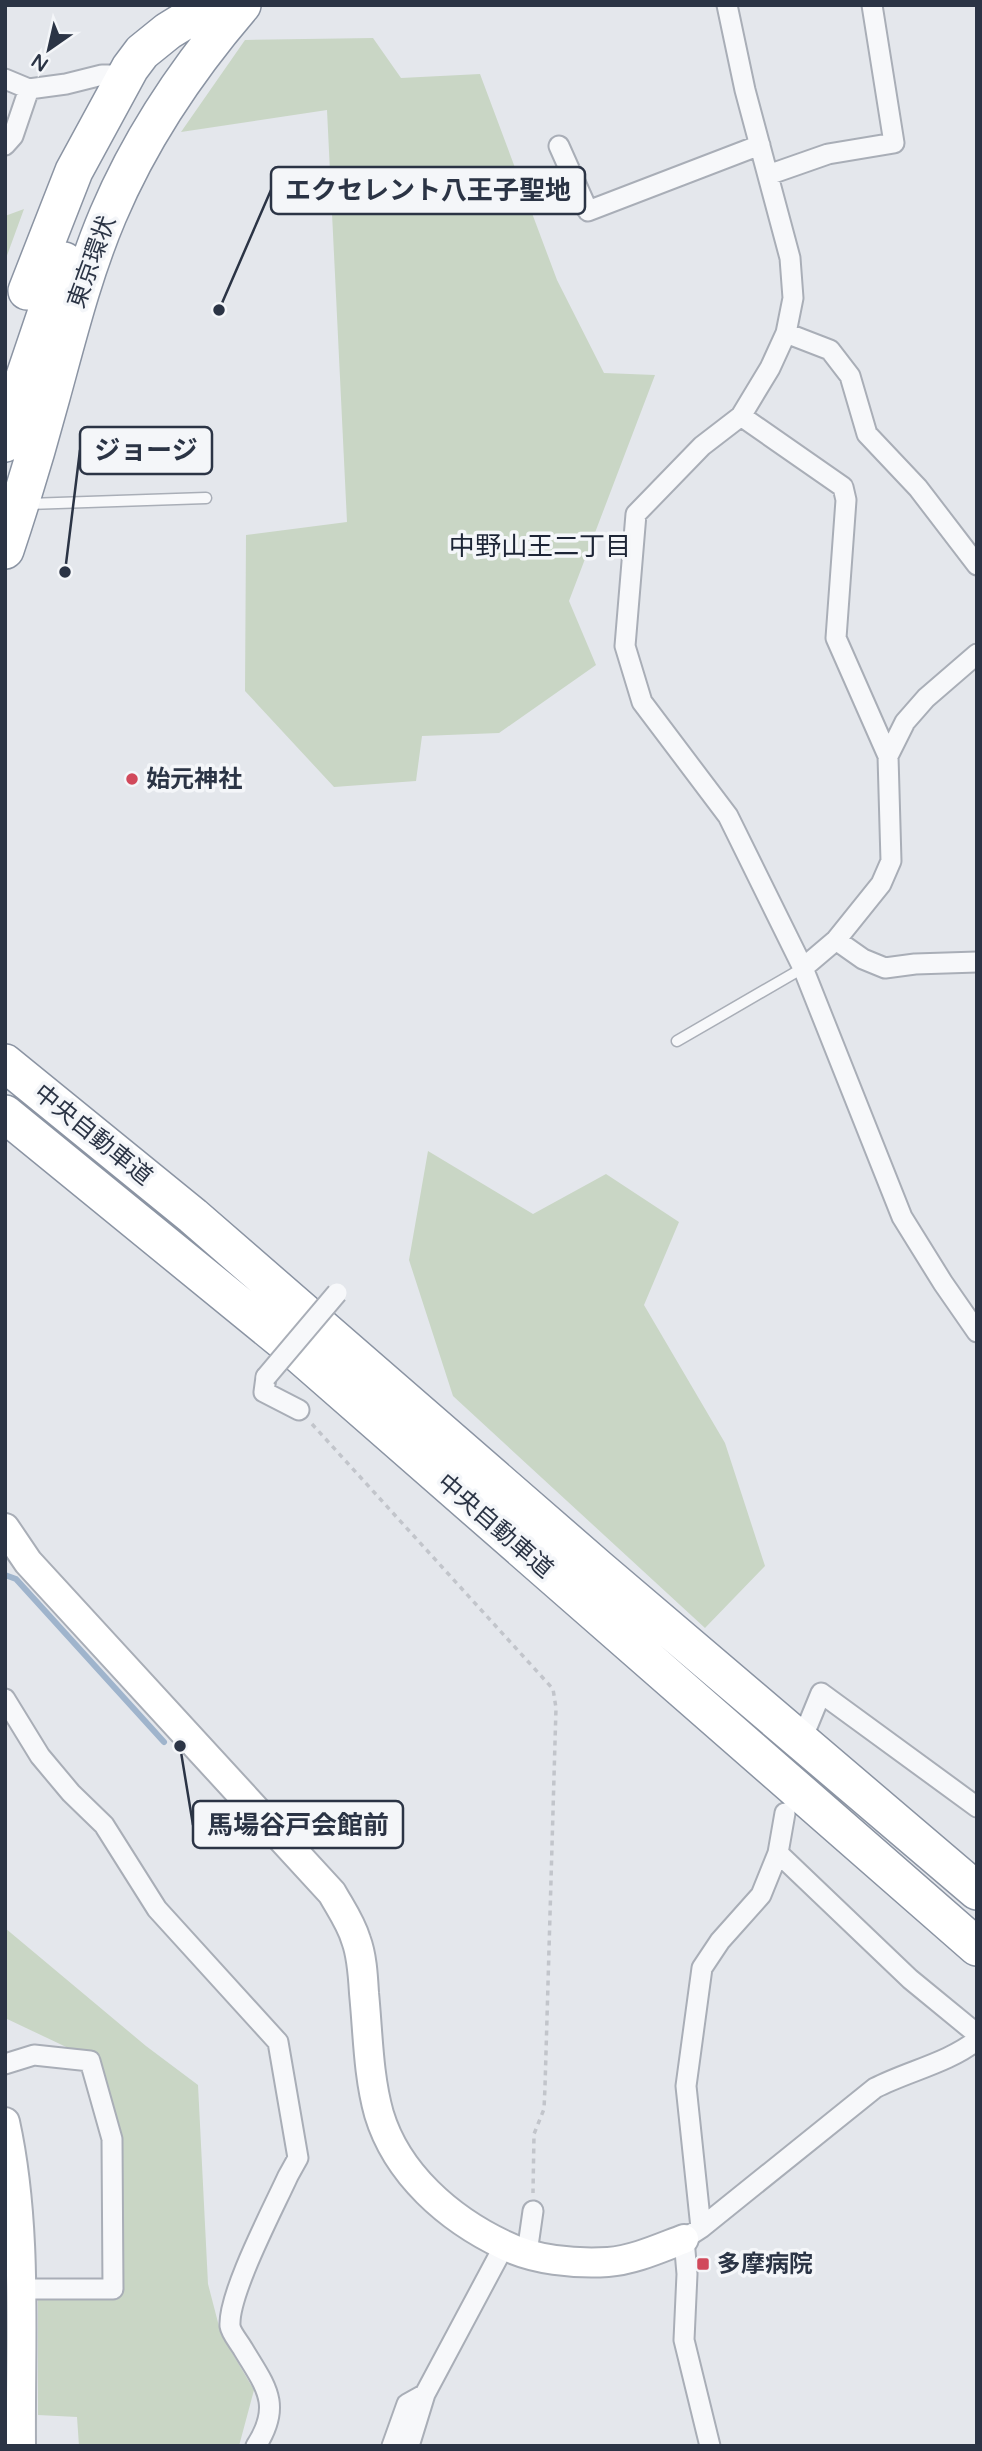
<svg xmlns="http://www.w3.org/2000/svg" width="982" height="2451" viewBox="0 0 982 2451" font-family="'Varela Round','Noto Sans JP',sans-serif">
<rect width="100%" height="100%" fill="#e4e7ec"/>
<path fill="#c9d6c5" d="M373,38l28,40 79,-4 77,206 47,93 51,2 -86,226 27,64 -97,68 -77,3 -6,45 -82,6 -89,-96 1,-156 101,-13 -20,-412 -146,22 64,-92z
M24,209l-19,52v-45z
M428,1151l105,63 73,-40 73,48 -35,83 81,138 40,123 -60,62 -252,-232 -44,-136z
M5,1928l141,118 52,39 10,199 13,50 33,56 -15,56h-160l-2,-29 -39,-2v-125l75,-1 -13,-226 -95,-45z"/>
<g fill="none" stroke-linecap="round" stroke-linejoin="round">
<path stroke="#9fb4cc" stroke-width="6" d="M5,1575l11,4 148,163"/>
<defs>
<path id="lane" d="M28,504l178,-6
M677,1041l126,-73"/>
<path id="street" d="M727,5l18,85 45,168 3,40 -7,35 -16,35 -29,48 -39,30 -66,68 -11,132 17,56 86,114 75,152 99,249 41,66 34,49
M5,79l24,10 37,-5 36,-9h9l12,8
M5,145l8,-9 16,-47
M559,146l29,65 172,-66
M768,175l60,-21 66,-11 -22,-138
M786,333l44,17 20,26 17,58 51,54 59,77
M741,416l102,71 3,13 -10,138 52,118
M836,940l27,19 22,9 30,-4 62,-2
M803,968l33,-28 45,-56 10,-23 -3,-105 17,-34 21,-24 51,-44
M266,1377l-2,15 35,18
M5,1699l35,57 31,37 33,32 53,84 121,133 20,116 -10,18c-15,33 -60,118 -58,150 1,7 9,16 13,23 22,37 40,55 13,97
M807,1727l14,-34 156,114
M778,1853l132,126 67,55
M5,2064l29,-9 56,6 22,78 1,150h-93
M701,2228l-15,-142 16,-118 18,-27 41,-46 17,-42 7,-40
M527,2253l6,-42
M392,2446l15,-42 18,-10
M409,2446l16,-52 79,-148
M710,2446l-26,-106 3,-66 -3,-35 17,-11 174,-140c33,-17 73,-25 102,-48"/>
<path id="secondary" d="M5,1528l23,34 304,331c9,16 19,30 24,47 6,16 7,36 8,53 4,40 4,82 15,121 18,60 70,105 125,131 29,15 71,19 104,17 26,-2 52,-14 76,-23
M5,2122c23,105 15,217 16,324"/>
<path id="highway" d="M27,291l47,-120 56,-103 12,-16 26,-21 39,-24
M5,443l18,-61 41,-121
M5,550c17,-51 32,-101 46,-153 17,-62 32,-123 57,-182 33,-78 79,-146 134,-210
M5,1063l188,153 406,353 378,322
M5,1114l294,240 678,593"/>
</defs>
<use href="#lane" stroke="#a9aeb7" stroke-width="13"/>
<use href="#street" stroke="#a9aeb7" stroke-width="23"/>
<use href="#secondary" stroke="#a9aeb7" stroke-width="32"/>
<use href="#highway" stroke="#8b94a3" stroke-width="40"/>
<path stroke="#c2c5cb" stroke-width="3.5" stroke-dasharray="5 5" stroke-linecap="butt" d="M312,1424l241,265 3,19 -11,379 -1,22 -10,25 -1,59"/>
<use href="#lane" stroke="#f7f8fa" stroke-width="10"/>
<use href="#street" stroke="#f7f8fa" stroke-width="19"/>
<use href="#secondary" stroke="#fff" stroke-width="28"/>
<use href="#highway" stroke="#fff" stroke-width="37"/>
<defs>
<path id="street-bridge" d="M266,1377l71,-84"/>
</defs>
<use href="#street-bridge" stroke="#a9aeb7" stroke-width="23" stroke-linecap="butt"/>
<use href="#street-bridge" stroke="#f7f8fa" stroke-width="19"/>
</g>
<g fill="#d1495b" stroke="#f4f6f9" stroke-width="2.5">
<circle cx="132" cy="779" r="7"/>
<rect x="696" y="2257" width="14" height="14" rx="3.5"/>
</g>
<g text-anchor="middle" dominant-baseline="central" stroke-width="7" stroke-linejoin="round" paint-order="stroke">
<g font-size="24" fill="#2b3445" stroke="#f4f6f9">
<text transform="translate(92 262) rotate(-70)">東京環状</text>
<text transform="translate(93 1135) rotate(39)">中央自動車道</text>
<text transform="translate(495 1526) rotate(41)">中央自動車道</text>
</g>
<g font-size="24" font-weight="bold" fill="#2b3445" stroke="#f4f6f9" text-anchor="start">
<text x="146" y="779">始元神社</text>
<text x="717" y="2264">多摩病院</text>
</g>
<g font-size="26" fill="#1d2536" stroke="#f4f6f9">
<text x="540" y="546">中野山王二丁目</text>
</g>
</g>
<path fill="none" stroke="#2b3445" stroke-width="2.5" d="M219 310L271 190M65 572L80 450M180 1746L193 1825"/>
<g fill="#2b3445" stroke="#f4f6f9" stroke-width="2.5">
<circle cx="219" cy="310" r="7"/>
<circle cx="65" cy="572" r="7"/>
<circle cx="180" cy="1746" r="7"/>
</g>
<g fill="#f4f6f9" stroke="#2b3445" stroke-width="2.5">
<rect x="271" y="167" width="314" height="47" rx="7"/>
<rect x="80" y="427" width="132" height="47" rx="7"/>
<rect x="193" y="1801" width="210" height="47" rx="7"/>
</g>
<g font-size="26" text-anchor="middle" font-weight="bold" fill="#2b3445">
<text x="428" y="199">エクセレント八王子聖地</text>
<text x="146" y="459">ジョージ</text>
<text x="298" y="1834">馬場谷戸会館前</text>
</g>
<rect width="982" height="2451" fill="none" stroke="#2b3445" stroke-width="14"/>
<g transform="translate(49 49) rotate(214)" stroke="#f4f6f9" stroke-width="5" paint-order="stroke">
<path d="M0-5L12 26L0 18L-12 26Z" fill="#2b3445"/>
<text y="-10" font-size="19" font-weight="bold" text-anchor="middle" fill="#2b3445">N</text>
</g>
</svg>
